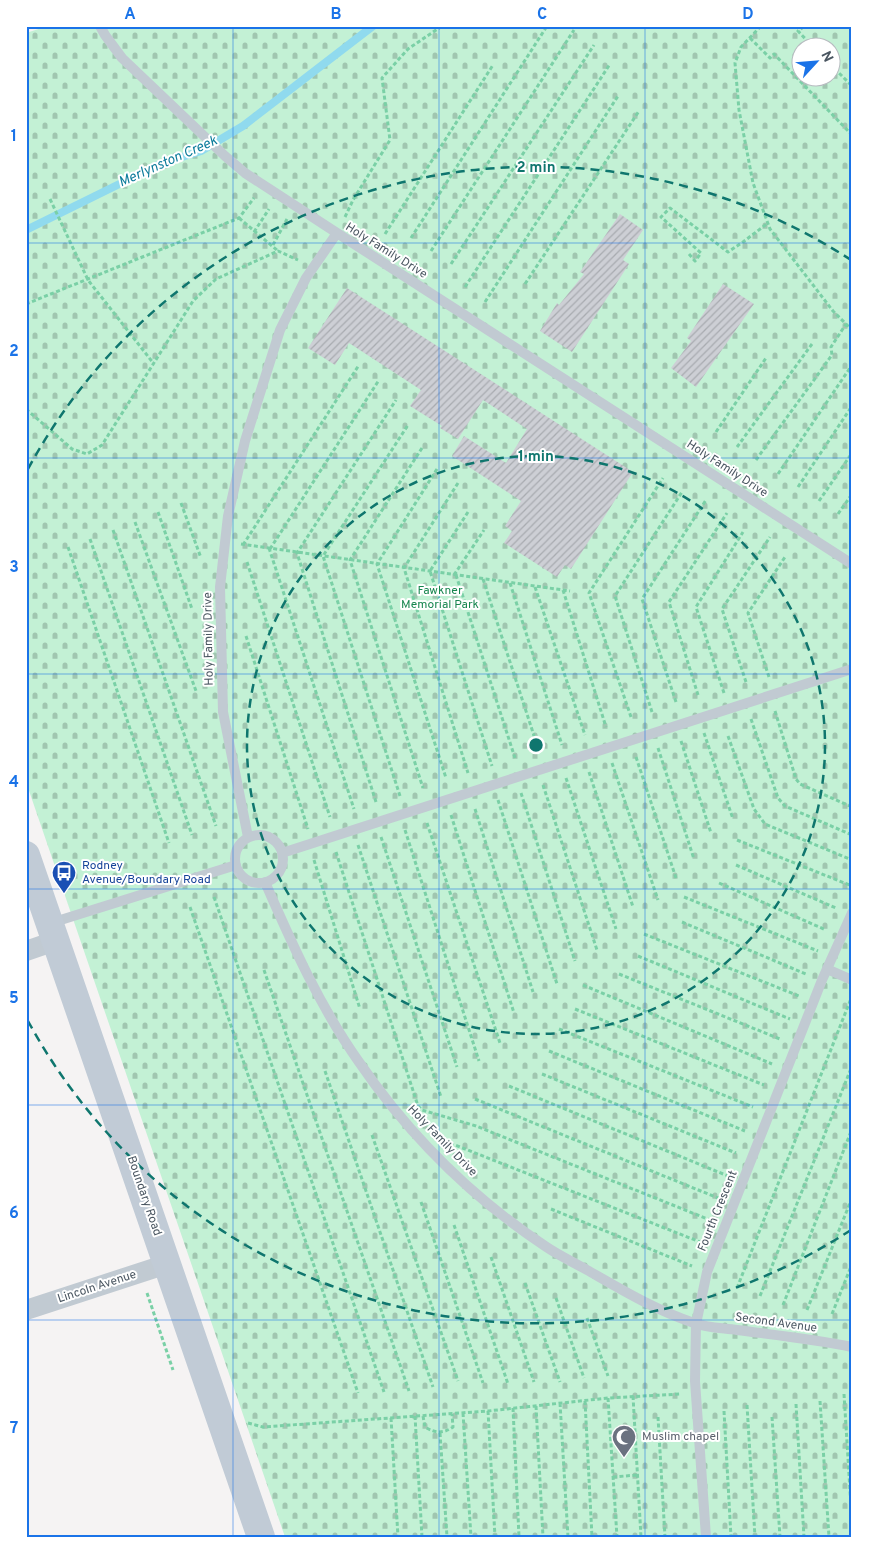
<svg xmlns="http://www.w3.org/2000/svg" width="878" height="1563" viewBox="0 0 878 1563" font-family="Overpass,sans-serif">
<defs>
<pattern id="cemetery-stones" width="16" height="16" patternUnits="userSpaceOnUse" patternTransform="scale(1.25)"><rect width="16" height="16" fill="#c3f1d5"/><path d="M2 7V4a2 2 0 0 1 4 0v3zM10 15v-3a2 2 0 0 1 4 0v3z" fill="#a0c6b0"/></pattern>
<pattern id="building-hatch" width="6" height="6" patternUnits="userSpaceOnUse" patternTransform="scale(1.25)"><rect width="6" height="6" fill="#cdcfd5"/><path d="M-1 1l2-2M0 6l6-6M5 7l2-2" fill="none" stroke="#a8abb0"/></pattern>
</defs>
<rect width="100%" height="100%" fill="#f5f3f3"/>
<path fill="url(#cemetery-stones)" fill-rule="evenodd" d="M48,26h804v1511h-567l-259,-755v-749zM800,48h30v30h-30z"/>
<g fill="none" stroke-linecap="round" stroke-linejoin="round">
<path stroke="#90daee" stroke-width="8" d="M26,230l134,-66 41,-13 42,-25 130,-100"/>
</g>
<path fill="url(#building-hatch)" d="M620,214l23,16 -20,30 6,4 -57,88 -32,-21 17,-28 2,2 25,-31 -4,-2z
M723,284l31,20 -58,83 -25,-19 20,-27 -4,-3z
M347,288l286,184 -62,97 -6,-4 -8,12 -53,-34 8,-12 -7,-5 16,-25 -69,-45 12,-20 42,27 21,-34 -44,-29 -25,39 -18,-11 2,-2 -32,-20 11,-16 -72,-47 -14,22 -27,-17z"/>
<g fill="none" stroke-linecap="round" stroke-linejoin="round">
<path stroke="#7ad0a6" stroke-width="3" stroke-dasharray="4 2.5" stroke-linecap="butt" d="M761,26l-20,21 -6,16 4,47 14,73 17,46 63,82 19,19
M801,26l1,2 -4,3 16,17
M750,38l20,20 4,-4 78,81
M830,64l22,22
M50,199l38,81 66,84
M345,217l8,-17 37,-60 -8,-62 26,-29 34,-23
M239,218l39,33
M254,232l15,-23
M385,234l108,-169
M411,238l136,-212
M273,245l14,-26
M431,251l143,-221
M689,254l6,7 6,-8 -40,-36 9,-9 58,44 15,-10 25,-19
M451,264l143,-219
M525,284l114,-173
M465,287l145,-223
M485,302l133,-206
M26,304l213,-86 15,-20
M26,409l46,40 15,5 15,-9 91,-144 23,-22 62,-28 20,9
M716,432l50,-74
M737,447l75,-103
M422,448l-72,112 73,228
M756,460l76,-105 -1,-8 15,-23
M437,469l-60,95 69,214
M778,474l74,-109
M458,483l-54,85 64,205
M798,487l54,-81
M819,501l33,-48
M181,503l20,55
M158,512l34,97
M468,512l-38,59 62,195
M838,514l14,-20
M135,522l61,169
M113,530l103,296
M90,539l102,296
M241,544l329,47
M243,545l116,-180
M68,547l101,296
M269,548l85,261
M270,549l109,-169
M247,562l83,255
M454,575l30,-45
M456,575l59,183
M483,579l56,172
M510,583l52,162
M535,587l50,148
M563,590l43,137
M246,636l62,193
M769,677l-21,-64 37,-56
M746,682l-24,-73 48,-72
M724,693l-28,-86 47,-75
M698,695l-29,-93 58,-89
M676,702l-34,-103 64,-99
M775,711l21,68 4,5 52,23
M652,712l-37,-116 67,-104
M631,717l-42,-124 74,-115
M751,719l27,79 7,8 67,29
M704,733l29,86
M728,736l26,73 11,15 87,36
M681,741l30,92
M658,748l36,111
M636,757l40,121
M612,763l46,137
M589,772l44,135
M566,778l50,151
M543,785l54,165
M521,793l54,168
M400,796l-77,-240 85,-131
M498,800l59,184
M376,802l-79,-249 99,-153
M475,809l58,183
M451,815l63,198
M427,823l73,220
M405,830l74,231
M381,837l76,230
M737,840l115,46
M358,845l83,252
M336,852l82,254 4,4 54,16 234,94
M314,860l46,149
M736,865l100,43
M719,883l107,47
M214,897l170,495
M684,897l134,54
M190,907l168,486
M682,922l124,52
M644,934l155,62
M638,956l152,63
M264,970l145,421
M619,974l161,65
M583,985l189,79
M575,1009l189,76
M559,1029l194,78
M549,1051l196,80
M325,1071l108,316
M542,1074l194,79
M509,1086l219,90
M475,1099l243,99
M372,1135l86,246
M450,1143l250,99
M421,1202l62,181
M551,1209l141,57
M454,1225l54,159
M491,1257l43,125
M525,1283l35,99
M737,1288l115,-292
M147,1293l26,77
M760,1296l92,-230
M556,1298l28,80
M783,1305l69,-176
M807,1310l45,-112
M832,1314l20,-50
M587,1318l21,58
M844,1394l8,129
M633,1396l8,141
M608,1398l9,139
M585,1401l7,136
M820,1401l9,136
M560,1403l8,134
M796,1404l8,133
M747,1405l8,132
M536,1406l7,131
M513,1408l6,129
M488,1411l7,126
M724,1411l7,126
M463,1413l8,124
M415,1416l7,121
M423,1416l2,11c10,6 18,7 28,0l-1,-13
M658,1417l7,120
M772,1417l8,120
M391,1418l7,119
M248,1423l15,4 225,-16 120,-13 72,-4
M440,1433l7,104
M613,1477l24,-2"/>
<path stroke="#c1cad2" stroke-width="10" d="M100,26l5,9 17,23 103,98 20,17 92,60
M235 859a24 24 0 1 1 48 0a24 24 0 1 1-48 0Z
M248,837l-25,-125 -3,-125 8,-71 17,-75 35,-111 26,-52 31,-45 515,331
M282,853l570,-184
M265,882c27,62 55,125 94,180 50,73 112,135 186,184 13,9 28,16 42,24 35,20 68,40 107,53 13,5 29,5 43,7 38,5 77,9 115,17
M51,923l185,-58
M827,969l25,11
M706,1537l-11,-156 1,-57 11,-52 115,-292 30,-67"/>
<path stroke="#c1cad2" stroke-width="20" d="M26,951l29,-10
M26,1310l141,-46"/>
<path stroke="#c1cbd6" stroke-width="28" d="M26,855l235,682"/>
</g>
<path fill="none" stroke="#1a73e8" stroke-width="1" stroke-opacity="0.55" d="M233,26v1511M439,26v1511M645,26v1511M26,243h826M26,458h826M26,674h826M26,889h826M26,1105h826M26,1320h826"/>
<g fill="none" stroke="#0f766e" stroke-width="2.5" stroke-dasharray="9 6">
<circle cx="536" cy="745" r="289"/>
<path d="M851 1230A578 578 0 0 1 28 1021M28 469A578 578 0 0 1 851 260"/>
</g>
<defs>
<symbol id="bus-pin" viewBox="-11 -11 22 30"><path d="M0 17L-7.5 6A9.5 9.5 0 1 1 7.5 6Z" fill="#1a4fb4" stroke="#fff"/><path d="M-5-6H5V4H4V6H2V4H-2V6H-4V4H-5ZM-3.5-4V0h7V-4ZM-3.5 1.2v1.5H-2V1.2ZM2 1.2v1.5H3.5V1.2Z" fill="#fff"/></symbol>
<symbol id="mosque-pin" viewBox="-11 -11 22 30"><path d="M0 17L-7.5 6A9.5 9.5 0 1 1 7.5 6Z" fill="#6b7280" stroke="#fff"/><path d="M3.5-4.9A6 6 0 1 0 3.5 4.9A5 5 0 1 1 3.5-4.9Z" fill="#fff"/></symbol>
</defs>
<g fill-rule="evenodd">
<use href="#bus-pin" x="50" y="859" width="28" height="38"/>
<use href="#mosque-pin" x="610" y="1423" width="28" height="38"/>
</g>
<g text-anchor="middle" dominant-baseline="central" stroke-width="4" stroke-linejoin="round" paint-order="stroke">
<g font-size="12" fill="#4a5661" stroke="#fff">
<text transform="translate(386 251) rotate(32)">Holy Family Drive</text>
<text transform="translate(727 469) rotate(33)">Holy Family Drive</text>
<text transform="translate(209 639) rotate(-91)">Holy Family Drive</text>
<text transform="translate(442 1141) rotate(46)">Holy Family Drive</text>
<text transform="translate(144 1196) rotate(71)">Boundary Road</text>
<text transform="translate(718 1211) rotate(-68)">Fourth Crescent</text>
<text transform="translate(97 1287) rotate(-18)">Lincoln Avenue</text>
<text transform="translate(776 1323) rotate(8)">Second Avenue</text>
</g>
<g font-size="12" fill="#17864f" stroke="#fff">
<text x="440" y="591">Fawkner<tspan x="440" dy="14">Memorial Park</tspan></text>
</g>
<g font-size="12" fill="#164399" stroke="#fff" text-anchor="start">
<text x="82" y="866">Rodney<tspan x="82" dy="14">Avenue/Boundary Road</tspan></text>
</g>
<g font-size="12" fill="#5b616d" stroke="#fff" text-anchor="start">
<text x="642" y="1437">Muslim chapel</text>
</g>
<g font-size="14" font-style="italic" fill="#0c7c9b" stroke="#fff">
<text transform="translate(168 162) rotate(-24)">Merlynston Creek</text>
</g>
</g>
<circle cx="536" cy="745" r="8" fill="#0f766e" stroke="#fff" stroke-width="2.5"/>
<g font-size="15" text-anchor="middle" font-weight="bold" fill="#0f766e" stroke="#fff" stroke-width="4" stroke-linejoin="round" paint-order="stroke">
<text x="536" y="172">2 min</text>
<text x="536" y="461">1 min</text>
</g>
<rect width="878" height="1563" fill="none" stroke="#ffffff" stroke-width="55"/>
<g transform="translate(816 62) rotate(64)"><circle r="24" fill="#ffffff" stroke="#b7bbc0"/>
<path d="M0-4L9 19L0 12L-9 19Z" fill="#1a73e8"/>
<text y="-8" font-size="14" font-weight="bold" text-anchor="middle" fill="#4a5661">N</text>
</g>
<rect x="28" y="28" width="822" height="1508" fill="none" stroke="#1a73e8" stroke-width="2"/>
<g font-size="16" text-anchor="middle" font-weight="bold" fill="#1a73e8">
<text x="130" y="19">A</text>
<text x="336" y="19">B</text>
<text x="542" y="19">C</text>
<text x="748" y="19">D</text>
<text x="14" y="141">1</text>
<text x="14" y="356">2</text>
<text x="14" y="572">3</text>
<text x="14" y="787">4</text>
<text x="14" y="1003">5</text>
<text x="14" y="1218">6</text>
<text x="14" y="1433">7</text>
</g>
</svg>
